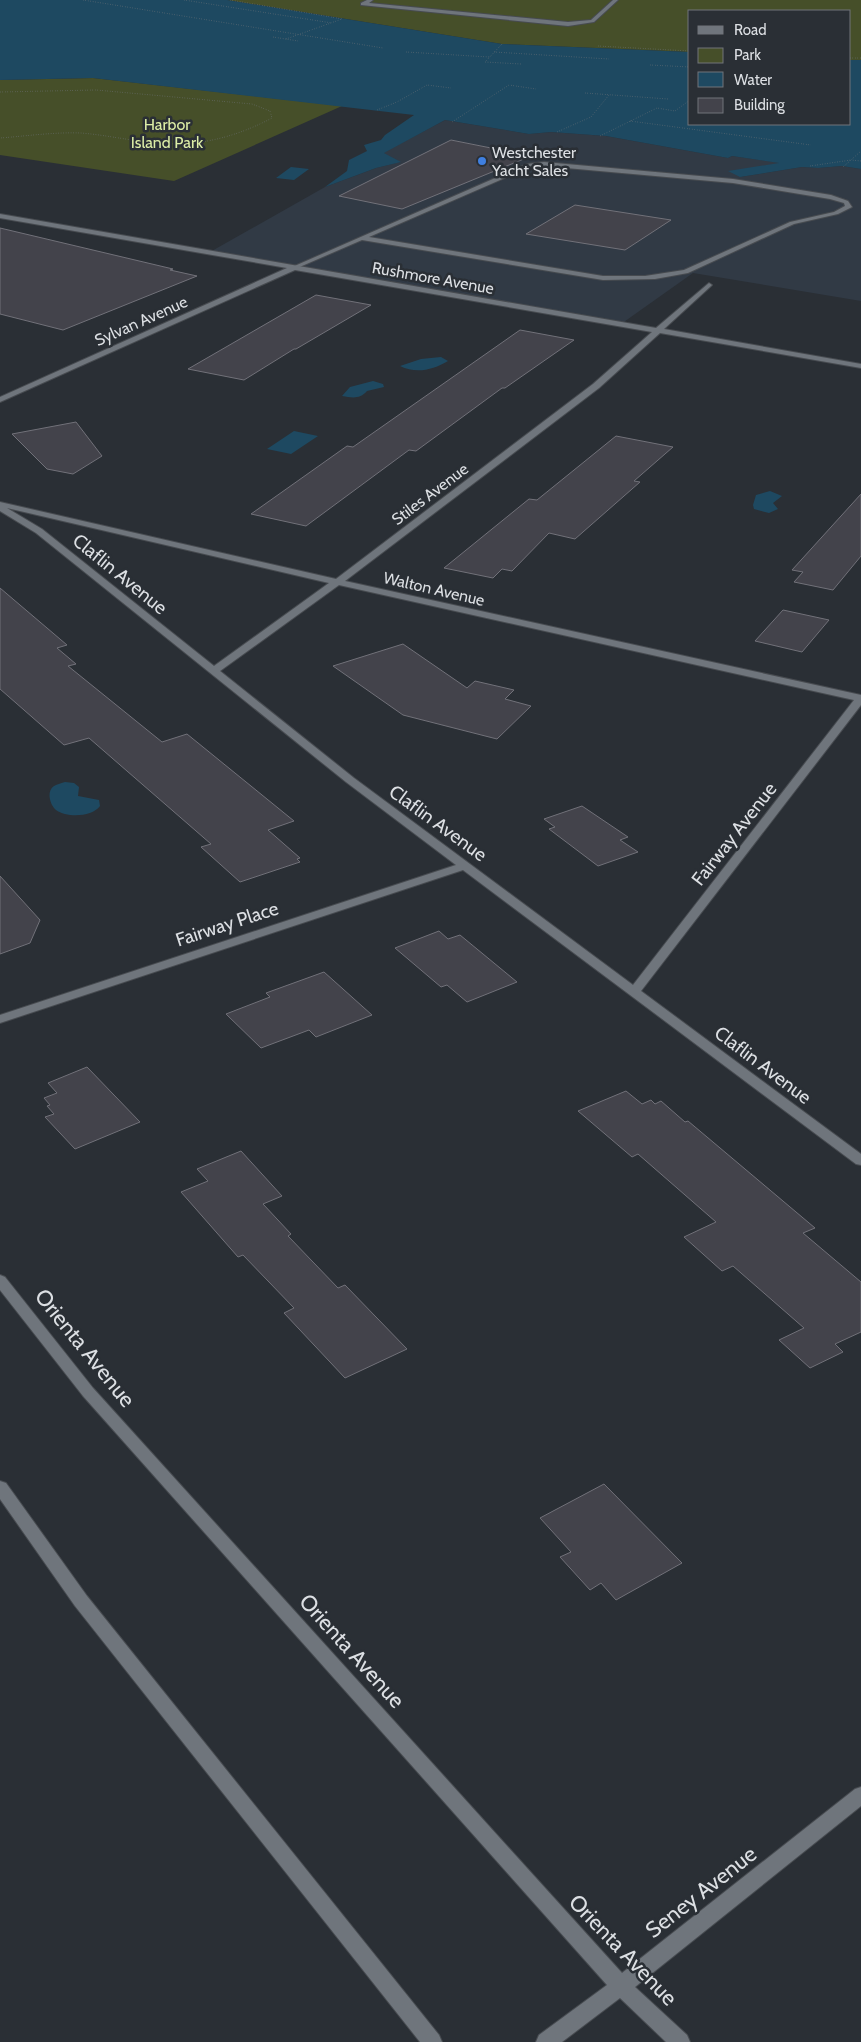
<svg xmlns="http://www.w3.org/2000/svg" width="861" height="2042" viewBox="0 0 861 2042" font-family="Cabin,sans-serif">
<rect width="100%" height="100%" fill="#2a2f35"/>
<path fill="#313a45" d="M445,120l84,14 22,-2 55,4 122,22 4,-2 49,7 -41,14 62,-10 16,1 24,-2 19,3v132l-168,-28 -72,51 -411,-72 115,-65 51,-19 24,-6 -17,-9z"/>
<path fill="#464f29" d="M227,0h634v60h-11v-49h-160v41l-188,-8z
M93,78l249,28 -168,75 -174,-26v-75z"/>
<path fill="#1e4961" d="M0,0h227l275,44 188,8v72h160v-64h11v109l-19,-3 -24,2 -16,-1 -62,10 -12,-6 51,-8 -47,-7 -4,2 -122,-22 -55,-4 -22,2 -84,-14 -61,33 17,9 -25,6 -51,19 22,-16 2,-11 18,-9 -3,-6 17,-5 4,-5 29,-20 -321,-37 -93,2z
M291,167l18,2 -15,11 -18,-2z
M441,357l7,4c-15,9 -32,13 -48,5l21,-7z
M373,381l10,3 1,3 -17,4c-7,8 -14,7 -25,5l8,-9z
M294,431l24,5 -27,18 -24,-5z
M770,491l12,5 -9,7 5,6 -9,4 -15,-4 -1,-4 3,-10z
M65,782l9,1 5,4 -1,9 21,4 1,6c-8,11 -33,12 -44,4 -6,-5 -10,-19 -2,-24 3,-2 8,-3 11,-4z"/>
<path fill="#43434b" stroke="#717179" d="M451,140l80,16 -129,53 -63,-13z
M575,205l96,15 -46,30 -99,-16z
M0,228l173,41 -3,1 27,6 -134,54 -63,-16z
M316,295l55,10 -75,44h-2l-50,31 -56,-11z
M520,330l54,10 -69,48h-3l-86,63 -7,-1 -103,76 -55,-12 96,-68 6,1z
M76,422l26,34 -29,18 -26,-5 -35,-35z
M616,436l57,11 -39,34 6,1 -65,57 -26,-6 -37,38 -10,-2 -9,9 -49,-10 85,-69 8,1z
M861,494v62l-28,34 -39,-8 9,-10 -11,-2z
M0,588l67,57 -10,3 19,16 -8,2 94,76 25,-8 107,87 -26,9 32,28 -3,1 3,3 -60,20 -39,-35 10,-3 -122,-106 -25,7 -64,-56z
M783,610l46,10 -27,32 -47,-11z
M403,644l64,44 8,-7 39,9 -9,9 26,7 -34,33 -94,-24 -70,-49z
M582,806l46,31 -8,3 18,12 -40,14 -49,-37 6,-2 -11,-8z
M0,876l40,44 -10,23 -30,11z
M439,931l9,8 12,-4 57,47 -50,20 -20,-17 -6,2 -46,-39z
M324,972l48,43 -56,22 -7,-7 -48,18 -35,-34 44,-17 -4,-4z
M87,1067l53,55 -65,27 -30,-32 9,-3 -7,-8 3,-1 -6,-7 13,-5 -9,-10z
M626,1091l16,13 9,-4 4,4 6,-3 24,21 3,-1 127,107 -12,5 58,49v50l-26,12 8,8 -33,16 -31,-28 25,-12 -71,-62 -11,5 -38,-34 32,-15 -78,-68 -6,3 -54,-46z
M241,1151l41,45 -19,8 28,30 -3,2 50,52 7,-3 62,64 -62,29 -61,-65 10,-5 -51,-53 -5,2 -57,-65 27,-11 -11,-12z
M604,1484l78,79 -66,37 -15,-17 -11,7 -30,-33 11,-5 -31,-34z"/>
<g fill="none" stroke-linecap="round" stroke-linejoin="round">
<defs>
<path id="service" d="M544,162l189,17 98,16 17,6 4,6 -14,7 -44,10 -106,49 -33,6 -52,1 -241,-40 -67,29 -5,-1 237,-104zM544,166l189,17 97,16 14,4 1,3 -11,6 -44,10 -106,48 -39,6h-42l-234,-39 161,-70z"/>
<path id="minor" d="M367,0h6l-4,3 199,19 23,-2 22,-20h5l-24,22 -26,4 -207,-21v-2z
M0,214l656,114 53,-45 3,2 -1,1 -47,43 197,35v4l-201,-35 -61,55 -254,193 516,114v10l-220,286 220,163v11l-5,-1 -393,-294 -463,153v-8l456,-150 -110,-83 -310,-249 -36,-22v-9l336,77 257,-195 59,-52 -357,-62 -295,132v-5l287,-129 -287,-50zM7,508l322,75 -115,83 -172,-137zM339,585l515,115 -221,285 -279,-207 -134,-107z
M0,1275l5,2 88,111 529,585 233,-184 6,-2v19l-226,181 52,48 3,7h-24l-46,-44 -58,44h-26l3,-7 68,-50 -524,-589 -83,-106z"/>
<path id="tertiary" d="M0,1481l6,2 81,113 352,439 3,7h-22l-345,-436 -75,-107z"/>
</defs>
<use href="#service" stroke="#474b50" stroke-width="2"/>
<use href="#minor" stroke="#474b50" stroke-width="2"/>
<use href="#tertiary" stroke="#474b50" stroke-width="2"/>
<path stroke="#6f7479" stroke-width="1" stroke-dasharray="0.5 2" stroke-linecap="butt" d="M83,0l300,48
M184,0l148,23
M230,0l113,19
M273,37l25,4
M286,39l56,-20
M502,44l-17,18 36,2
M598,46l92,5
M406,52l83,5
M494,52l115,7
M850,58h11
M650,65l40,2
M0,92l96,-2 156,14 18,7 2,7c-36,19 -74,29 -115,25 -25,-2 -51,-8 -76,-10 -27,-1 -54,3 -81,5
M585,93l83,6
M377,110l20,-8 30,-17 24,3
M630,121l181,24
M452,122l57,-37 27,4
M557,132l34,-15 18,-22
M600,136l57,-28 18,3 15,-11
M810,166l41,-6 10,-9
M843,167l8,-7 10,1"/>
<use href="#service" fill="#6f757c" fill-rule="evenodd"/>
<use href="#minor" fill="#6f757c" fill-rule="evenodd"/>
<use href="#tertiary" fill="#6f757c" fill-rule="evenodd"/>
</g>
<circle fill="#3f7fe0" stroke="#2a2f35" stroke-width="2" cx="482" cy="161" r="5"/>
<g text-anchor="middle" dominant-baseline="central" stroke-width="5" stroke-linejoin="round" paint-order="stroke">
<g font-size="16" fill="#dceda6" stroke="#2a2f35">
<text x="167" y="124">Harbor<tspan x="167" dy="18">Island Park</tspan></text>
</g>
<g font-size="16" fill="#dcdfe3" stroke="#2a2f35" text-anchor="start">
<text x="492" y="152">Westchester<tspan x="492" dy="18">Yacht Sales</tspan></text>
</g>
<g font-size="16" fill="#dcdfe3" stroke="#2a2f35">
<text transform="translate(433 278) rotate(10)">Rushmore Avenue</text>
<text transform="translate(141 321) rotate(-24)">Sylvan Avenue</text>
<text transform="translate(430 494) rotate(-37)">Stiles Avenue</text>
<text transform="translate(434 589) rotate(13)">Walton Avenue</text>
</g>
<g font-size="19" fill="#dcdfe3" stroke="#2a2f35">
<text transform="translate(120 574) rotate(39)">Claflin Avenue</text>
<text transform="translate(438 823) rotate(36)">Claflin Avenue</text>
<text transform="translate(734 834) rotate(-52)">Fairway Avenue</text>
<text transform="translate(227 924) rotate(-18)">Fairway Place</text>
<text transform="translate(763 1065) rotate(37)">Claflin Avenue</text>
</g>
<g font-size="22" fill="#dcdfe3" stroke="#2a2f35">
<text transform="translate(85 1348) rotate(51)">Orienta Avenue</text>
<text transform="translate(352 1651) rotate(48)">Orienta Avenue</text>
<text transform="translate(701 1892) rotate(-38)">Seney Avenue</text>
<text transform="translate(623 1950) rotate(46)">Orienta Avenue</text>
</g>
</g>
<rect x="688" y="10" width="162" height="115" fill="#2a2f35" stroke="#71757b"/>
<rect x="698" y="26" width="25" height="8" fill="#6f757c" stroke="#71757b"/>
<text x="734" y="35" font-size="15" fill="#dcdfe3">Road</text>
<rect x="698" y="48" width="25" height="15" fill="#464f29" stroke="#71757b"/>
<text x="734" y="60" font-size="15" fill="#dcdfe3">Park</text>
<rect x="698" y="72" width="25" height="15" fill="#1e4961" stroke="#71757b"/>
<text x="734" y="85" font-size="15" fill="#dcdfe3">Water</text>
<rect x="698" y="98" width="25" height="15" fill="#43434b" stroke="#71757b"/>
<text x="734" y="110" font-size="15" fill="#dcdfe3">Building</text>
</svg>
